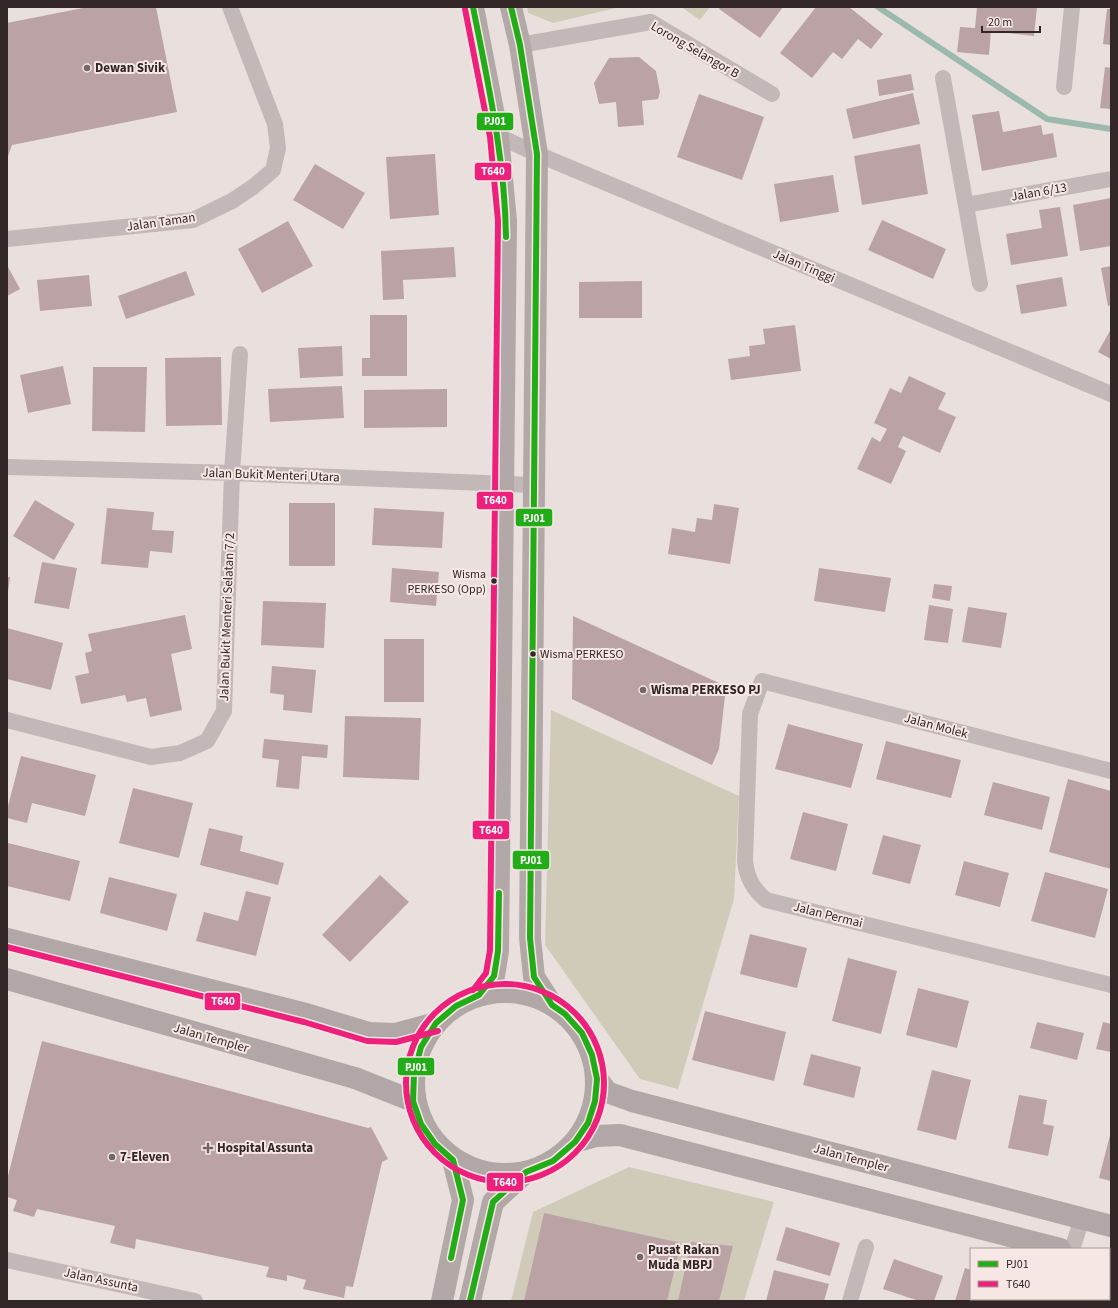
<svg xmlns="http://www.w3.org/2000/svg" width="1118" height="1308" viewBox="0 0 1118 1308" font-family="'Source Sans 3',sans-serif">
<rect width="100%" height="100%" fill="#e9e0de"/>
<path fill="#d0cbb9" d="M527,7h93l-67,16 -25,-10z
M681,7h29l-10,13z
M551,710l188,86 -5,103 -56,190 -38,-10 -95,-134z
M629,1167l145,35 -30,99h-233l22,-89z"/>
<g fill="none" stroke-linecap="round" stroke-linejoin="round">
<path stroke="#9cb9ae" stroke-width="6" d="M878,7l169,112 64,10"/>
</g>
<path fill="#bba2a4" d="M88,7h68l21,105 -165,33 -5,14v-136z
M720,7h63l-23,31 -41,-29z
M816,7h33l34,27 -12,15 -13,-10 -16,20 -9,-7 -21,26 -32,-25z
M977,7h60l-3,29 -43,-5 -2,24 -32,-3 3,-25 15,1z
M1107,9h4v36l-8,-1z
M639,57l17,14 4,21 -2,7 -16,2 2,24 -26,2 -2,-25 -17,2 -5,-21 15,-25z
M1105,67l6,1v41l-11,-1z
M911,74l3,16 -35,6 -2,-16z
M913,93l7,31 -67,15 -7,-30z
M699,94l65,23 -22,63 -65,-23z
M999,111l4,21 38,-7 2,10 10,-2 4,24 -75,14 -10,-56z
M920,144l8,50 -66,11 -8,-49z
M435,154l4,61 -49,4 -4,-62z
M315,164l50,29 -22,36 -50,-29z
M833,175l6,37 -59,10 -6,-38z
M1111,198v48l-31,5 -7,-46z
M1060,207l8,49 -57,9 -5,-31 36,-6 -3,-18z
M882,220l64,29 -13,30 -65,-29z
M288,221l25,45 -51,27 -24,-44z
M454,247l2,30 -53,3 1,19 -21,1 -2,-49z
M7,265l13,24 -13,7z
M1111,266v39l-3,1 -7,-38z
M186,271l9,24 -69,24 -8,-23z
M89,275l3,31 -52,5 -3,-31z
M1062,277l5,29 -46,8 -5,-29z
M642,281v37h-63v-36z
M370,315h37v61h-45v-18h8z
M795,325l6,46 -70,9 -3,-21 22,-3 -1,-10 16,-2 -2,-15z
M1111,329v30l-13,-7z
M342,346l1,30 -43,2 -2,-30z
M221,357l1,68 -56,1 -1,-68z
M63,366l8,38 -43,9 -8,-38z
M93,367h54l-2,65 -53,-1z
M909,376l37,17 -8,16 18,8 -16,36 -37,-17 -5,11 8,4 -15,33 -34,-15 15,-32 8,5 7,-13 -13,-6 16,-35 11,5z
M342,386l2,32 -74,4 -2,-33z
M447,389v38l-83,1v-38z
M35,500l40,24 -21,36 -41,-24z
M289,503h46v63h-46z
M714,504l25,4 -9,56 -62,-10 4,-26 23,4 2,-14 15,2z
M107,508l47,4 -2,18 22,1 -2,22 -22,-2 -2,17 -47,-4z
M374,508l70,4 -2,36 -70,-3z
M42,562l35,6 -8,41 -35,-6z
M392,568l47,4 -3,34 -46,-4z
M819,568l72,10 -6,34 -71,-11z
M7,577h3l-2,15h-1z
M934,584l18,2 -2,15 -18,-3z
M263,601l63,2 -2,45 -63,-3z
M929,605l24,4 -5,34 -24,-3z
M968,607l39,6 -6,35 -39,-6z
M185,615l7,34 -21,5 11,56 -32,7 -4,-19 -19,4 -2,-7 -44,9 -6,-28 14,-3 -4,-20 7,-2 -4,-17z
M573,616l146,67 6,13 -6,53 -7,16 -140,-66z
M7,628l56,15 -12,47 -44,-11z
M384,639h40v63h-40z
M272,666l44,4 -4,43 -29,-3 1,-15 -14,-2z
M345,716l76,2 -2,62 -76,-3z
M788,724l75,20 -12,44 -76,-19z
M264,739l64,6 -1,13 -25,-2 -3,33 -23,-2 3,-27 -17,-2z
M886,741l75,19 -10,38 -75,-19z
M21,756l75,19 -11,41 -53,-13 -5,20 -20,-5v-8z
M1068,779l43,12v78l-62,-17z
M993,782l57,15 -8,33 -58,-15z
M133,788l60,15 -14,55 -60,-15z
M803,812l45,12 -12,47 -46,-12z
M209,828l34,8 -3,15 44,12 -6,22 -78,-20z
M883,835l38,10 -11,39 -38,-10z
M8,843l72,18 -10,40 -63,-15z
M964,861l45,12 -9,34 -45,-12z
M1045,872l63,17 -13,49 -64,-17z
M380,875l29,27 -59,60 -28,-27z
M109,877l68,17 -10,37 -67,-18z
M246,891l25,6 -15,59 -60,-15 8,-29 34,9z
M750,934l57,14 -10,40 -57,-14z
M848,958l49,13 -16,63 -49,-13z
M918,988l51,13 -12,47 -51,-13z
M705,1011l81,21 -12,49 -82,-21z
M1037,1022l47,11 -7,27 -47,-12z
M1103,1022l8,2v28l-15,-3z
M42,1041l326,87 3,-1 17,32 -6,3 -29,125 -7,-1 -2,12 -41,-9 3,-9 -19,-5v6l-21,-4 3,-10 -133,-28 -1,10 -25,-6 5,-17 -78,-17 -3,8 -21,-6 4,-11 -10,-3v-17z
M811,1054l50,13 -7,31 -51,-13z
M932,1070l39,10 -15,60 -39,-10z
M1019,1095l28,5 -4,24 11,2 -6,30 -40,-8z
M1110,1135h1v46l-12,-3z
M544,1213l137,30 -14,58h-143z
M786,1227l54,16 -10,33 -54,-16z
M691,1242l42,4 -14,55h-41z
M894,1259l49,17 -9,25h-15l-36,-12z
M965,1268l6,2v29h48l-1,2h-63z
M774,1270l55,14 -5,17h-58z"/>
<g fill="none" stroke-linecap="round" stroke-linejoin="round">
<path stroke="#c2b8b7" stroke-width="16" d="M520,45l131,-23 121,72
M943,78l37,206
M1064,87l8,-80
M498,136l39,18 574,240
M966,205l145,-26
M7,239l186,-19 39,-19 21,-14 20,-17 5,-22 -3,-24 -45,-117
M7,467l225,6 302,12
M7,720l144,37 29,-4 27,-12 17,-30 8,-238 8,-119
M1111,771l-349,-90 -12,33 -5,147c2,17 8,28 21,39l345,85
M1072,1249l10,-30
M7,1260l188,41
M850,1301l16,-54
M1057,1301v-2"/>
<path stroke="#b3a8a8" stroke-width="22" d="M473,7l25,129 8,85 -8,730 -4,25 -15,19
M511,7l9,38 17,109 -7,784 4,39 18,28
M442,1301l21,-101 -10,-40
M470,1301l23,-99 33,-30"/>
<path stroke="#b1a7a7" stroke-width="22" d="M7,939l299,75 63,19 26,1 41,-11
M7,979l348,99 58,23
M414 1083a91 91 0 1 1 182 0a91 91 0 1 1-182 0Z
M597,1079l10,13 25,9 479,125
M575,1142l21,-6 24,-1 440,114
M1109,1262h2"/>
<defs>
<path id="bus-1" d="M473,7c15,76 32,152 33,230
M451,1258l12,-58 -10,-40 -18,-16 -14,-20 -8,-23 1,-27 7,-27 15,-24 20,-17 23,-11 15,-19 4,-25 1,-58
M470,1301l23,-99 33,-30 27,-11 22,-19 13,-19 7,-22 2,-22 -5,-24 -10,-22 -17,-19 -13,-9 -18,-28 -4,-39 7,-784 -17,-109 -9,-38"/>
<path id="bus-2" d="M465,9l25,128 8,84 -8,729 -4,23 -13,17
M7,947l297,75 63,19 29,1 42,-11
M406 1083a99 99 0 1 1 198 0a99 99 0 1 1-198 0Z"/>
</defs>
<use href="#bus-1" stroke="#f7e7e4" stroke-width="9"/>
<use href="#bus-2" stroke="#f7e7e4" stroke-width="9"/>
<use href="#bus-1" stroke="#22ac17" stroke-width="6"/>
<use href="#bus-2" stroke="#ed207b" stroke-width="6"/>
</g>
<g fill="#726767" stroke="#f7e7e4" stroke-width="1.5">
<circle cx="87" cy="68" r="4"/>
<circle cx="643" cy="690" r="4"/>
<path d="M206 1142h4v4h4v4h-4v4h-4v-4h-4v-4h4z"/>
<circle cx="112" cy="1157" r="4"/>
<circle cx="640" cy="1257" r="4"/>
</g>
<g fill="#322627" stroke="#f7e7e4" stroke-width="1.5">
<circle cx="494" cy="581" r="3.5"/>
<circle cx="533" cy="654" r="3.5"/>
</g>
<g text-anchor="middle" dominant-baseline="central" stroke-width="4" stroke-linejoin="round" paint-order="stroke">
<g font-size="12" fill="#322627" stroke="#f7e7e4" text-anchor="end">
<text x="486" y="574">Wisma<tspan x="486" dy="15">PERKESO (Opp)</tspan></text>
<text x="540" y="654" text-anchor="start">Wisma PERKESO</text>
</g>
<g font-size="13" fill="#322627" stroke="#f7e7e4">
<text transform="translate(695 50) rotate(30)">Lorong Selangor B</text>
<text transform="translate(1039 192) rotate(-10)">Jalan 6/13</text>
<text transform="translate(161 222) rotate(-8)">Jalan Taman</text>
<text transform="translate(804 266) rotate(23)">Jalan Tinggi</text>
<text transform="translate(271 475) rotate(2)">Jalan Bukit Menteri Utara</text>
<text transform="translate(227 617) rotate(-88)">Jalan Bukit Menteri Selatan 7/2</text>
<text transform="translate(936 726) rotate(15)">Jalan Molek</text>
<text transform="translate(828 915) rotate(14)">Jalan Permai</text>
<text transform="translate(211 1038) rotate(16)">Jalan Templer</text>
<text transform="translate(851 1158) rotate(15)">Jalan Templer</text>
<text transform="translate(101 1280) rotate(12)">Jalan Assunta</text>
</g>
<g font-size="13" font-weight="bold" fill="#322627" stroke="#f7e7e4" text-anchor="start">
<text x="95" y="68">Dewan Sivik</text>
<text x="651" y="690">Wisma PERKESO PJ</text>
<text x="217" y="1148">Hospital Assunta</text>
<text x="120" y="1157">7-Eleven</text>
<text x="648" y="1250">Pusat Rakan<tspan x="648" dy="15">Muda MBPJ</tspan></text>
</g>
</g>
<g stroke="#f7e7e4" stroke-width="1.5">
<rect x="476" y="112" width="38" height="19" rx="4" fill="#22ac17"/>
<rect x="474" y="162" width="38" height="19" rx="4" fill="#ed207b"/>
<rect x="476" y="491" width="38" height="19" rx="4" fill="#ed207b"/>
<rect x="515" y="508" width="38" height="19" rx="4" fill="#22ac17"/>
<rect x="472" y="820" width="38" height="20" rx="4" fill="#ed207b"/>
<rect x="512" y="850" width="38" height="20" rx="4" fill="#22ac17"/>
<rect x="204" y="992" width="37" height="19" rx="4" fill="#ed207b"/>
<rect x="397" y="1057" width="38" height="19" rx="4" fill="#22ac17"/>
<rect x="486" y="1172" width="38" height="20" rx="4" fill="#ed207b"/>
</g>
<g font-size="11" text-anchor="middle" font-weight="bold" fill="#fff">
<text x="495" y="125">PJ01</text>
<text x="493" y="175">T640</text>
<text x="495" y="504">T640</text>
<text x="534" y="522">PJ01</text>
<text x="491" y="834">T640</text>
<text x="531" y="864">PJ01</text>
<text x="223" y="1005">T640</text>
<text x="416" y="1071">PJ01</text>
<text x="505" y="1186">T640</text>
</g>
<rect width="1118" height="1308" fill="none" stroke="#322627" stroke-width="16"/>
<rect x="970" y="1248" width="140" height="52" fill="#f7e7e4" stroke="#a89a98"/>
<rect x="978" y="1261" width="20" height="6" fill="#22ac17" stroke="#a89a98"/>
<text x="1006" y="1268" font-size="12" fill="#322627">PJ01</text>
<rect x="978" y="1281" width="20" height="6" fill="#ed207b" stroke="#a89a98"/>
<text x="1006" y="1288" font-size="12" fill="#322627">T640</text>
<path d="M982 26v6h58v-6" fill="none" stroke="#322627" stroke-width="2"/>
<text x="988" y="26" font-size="12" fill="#322627" stroke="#f7e7e4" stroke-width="3" paint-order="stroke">20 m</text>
</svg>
